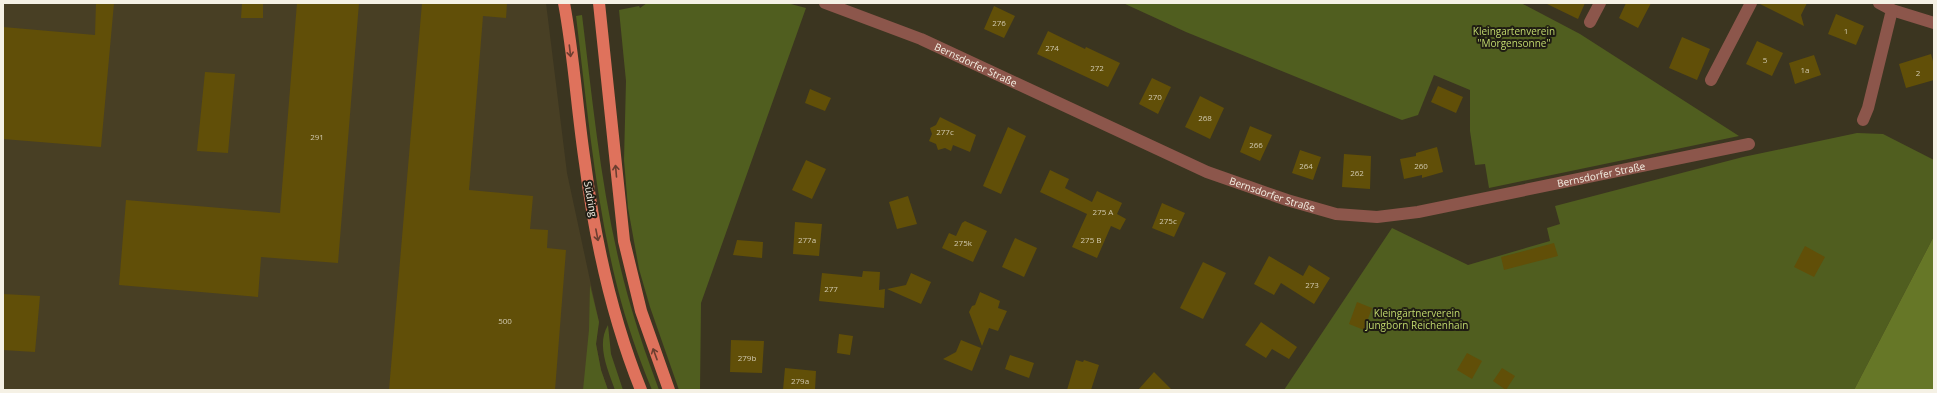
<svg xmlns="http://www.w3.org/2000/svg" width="1937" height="393" viewBox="0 0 1937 393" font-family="'Open Sans',sans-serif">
<rect width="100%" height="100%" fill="#3b3520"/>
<path fill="#483f24" d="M3,3h543l21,170 32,149 -3,22 5,26 7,20h-605z"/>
<path fill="#505e1f" d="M647,3h140l19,5 -105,295 -1,87h-21l-29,-83 -11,-38 -11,-61 -4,-48 2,-79 -7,-71 20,-4 1,2z
M1123,3h398l59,31 159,102 -250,52 -4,-24 -10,1 -5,-34v-41l-36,-15 -16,40 -16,5 -216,-88z
M582,15c12,97 21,197 49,292 8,28 18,56 28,83h-7c-14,-34 -26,-68 -35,-104 -22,-88 -30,-180 -41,-270z
M1857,133l26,1 51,26v76l-80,154h-570l108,-162 76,37 82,-24 -3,-13 13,-4 -5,-18 188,-49z
M590,285l9,37 -3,22 5,26 7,20h-25l6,-60z
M608,325l3,29 12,36h-8c-7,-20 -19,-45 -7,-65z"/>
<path fill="#667727" d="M1934,236v154h-80z"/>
<path fill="#614f08" d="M96,3h18l-13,144 -98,-8v-112l92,8z
M242,3h21v15h-22z
M297,3h62l-21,260 -77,-6 -3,40 -139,-12 7,-85 154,13z
M422,3h85l-1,15 -23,-2 -14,174 64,6 -3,33 18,1 -1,18 19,2 -11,140h-166z
M1545,3h40l-7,16z
M1626,3h25l-13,25 -19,-10z
M1758,3h49l-6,12 3,11z
M994,6l21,10 -11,22 -20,-9z
M1836,14l28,12 -8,19 -28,-11z
M1048,31l37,18 1,-2 34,16 -12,24 -71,-33z
M1682,37l28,12 -13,31 -28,-12z
M1757,41l26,12 -11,23 -26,-12z
M1931,54l3,11v15l-28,8 -7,-24z
M1814,55l7,20 -26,9 -6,-21z
M205,72l30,2 -7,79 -31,-2z
M1152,78l19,9 -13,27 -19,-10z
M1438,86l25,11 -7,16 -25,-11z
M810,89l21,9 -6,13 -20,-8z
M1200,96l24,12 -14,31 -25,-12z
M940,117l36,18 -6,17 -17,-7 -2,6 -6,-3 -7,2 -2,-6 -7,-3 3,-7 -2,-6 6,-3z
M1250,126l22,9 -12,26 -20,-9z
M1008,127l18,9 -25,58 -18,-8z
M1437,147l6,25 -21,6v-3l-18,4 -4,-20 16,-3v-3z
M1300,150l21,7 -8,23 -21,-7z
M1344,154l27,2 -1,33 -28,-2z
M806,160l20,9 -14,30 -20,-9z
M1050,170l19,9 -4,9 27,14 5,-11 25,12 -5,11 9,5 -6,11 -9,-4 -14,32 -25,-11 15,-33 -47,-22z
M908,196l9,28 -20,5 -8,-27z
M1162,203l23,10 -11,24 -22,-9z
M965,221l22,10 -14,31 -31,-14 7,-15 7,3 6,-13z
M795,222l27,2 -3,32 -26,-2z
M1015,238l22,10 -13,29 -22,-10z
M737,240l26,2 -1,16 -29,-3z
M1554,243l4,13 -54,14 -3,-13z
M1805,246l20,11 -11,20 -20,-10z
M1269,256l34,20 6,-11 21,13 -16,26 -33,-21 -7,12 -20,-11z
M1203,262l23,11 -23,46 -23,-11z
M863,271l17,1 -1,18 6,-1 -1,19 -65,-7 3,-28 40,4z
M911,273l20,9 -10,22 -34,-15 19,-4z
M980,292l20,9 -2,7 9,3 -9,20 -9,-3 -7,18 -13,-34 3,-6 3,-1z
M3,294l37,2 -5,56 -32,-2z
M1357,302l15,6 -8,22 -15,-6z
M1261,322l36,25 -8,12 -17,-10 -6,9 -21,-13z
M839,334l14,2 -3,19 -13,-2z
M731,340l33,1 -2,32 -32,-1z
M961,340l20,8 -9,23 -29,-12 13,-7z
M1467,353l15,8 -10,18 -15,-9z
M1010,355l24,8 -5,15 -24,-9z
M1076,360l7,2 1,-2 15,5 -8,25h-24z
M785,368l31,3 -1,19h-32z
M1502,368l13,8 -9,14 -13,-9z
M1154,372l18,18h-34z"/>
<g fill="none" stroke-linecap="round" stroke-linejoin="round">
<g stroke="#8c564b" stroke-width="12">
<path id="s1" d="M825,3l96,36 286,133 80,28 49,14 41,3 41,-5 331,-68"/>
<path d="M1892,10l42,13"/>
<path d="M1590,22l10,-19"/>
<path d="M1711,80l40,-77"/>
<path d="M1863,120l5,-12 24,-98 -13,-7"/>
</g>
<path stroke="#df725c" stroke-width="12" d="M564,3c10,53 13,107 21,160 10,77 27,155 56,227
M599,3l25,238 17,70 28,79"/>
</g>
<defs><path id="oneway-shaft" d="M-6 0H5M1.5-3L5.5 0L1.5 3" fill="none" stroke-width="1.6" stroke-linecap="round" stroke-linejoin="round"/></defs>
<g stroke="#6c3e30">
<use href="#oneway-shaft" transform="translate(570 51) rotate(83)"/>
<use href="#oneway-shaft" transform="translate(616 171) rotate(-95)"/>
<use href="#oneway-shaft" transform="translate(597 235) rotate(79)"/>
<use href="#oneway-shaft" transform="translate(655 354) rotate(-110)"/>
</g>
<g text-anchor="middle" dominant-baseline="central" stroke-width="4" stroke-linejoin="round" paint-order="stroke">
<g font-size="8" fill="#d0c8ae">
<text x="999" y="22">276</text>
<text x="1846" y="30">1</text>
<text x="1052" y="47">274</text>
<text x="1765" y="59">5</text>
<text x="1097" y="67">272</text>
<text x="1805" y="69">1a</text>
<text x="1918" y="72">2</text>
<text x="1155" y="96">270</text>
<text x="1205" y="117">268</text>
<text x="945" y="131">277c</text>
<text x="317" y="136">291</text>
<text x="1256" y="144">266</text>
<text x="1306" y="165">264</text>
<text x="1421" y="165">260</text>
<text x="1357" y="172">262</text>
<text x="1103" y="211">275 A</text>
<text x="1168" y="220">275c</text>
<text x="807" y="239">277a</text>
<text x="1091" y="239">275 B</text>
<text x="963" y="242">275k</text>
<text x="1312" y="284">273</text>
<text x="831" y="288">277</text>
<text x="505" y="320">500</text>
<text x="747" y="357">279b</text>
<text x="800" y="380">279a</text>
</g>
<g font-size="10" fill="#c0d86d" stroke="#1f1c13">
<text x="1514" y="31">Kleingartenverein<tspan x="1514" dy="12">"Morgensonne"</tspan></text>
<text x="1417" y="313">Kleingärtnerverein<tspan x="1417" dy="12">Jungborn Reichenhain</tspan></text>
</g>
<g font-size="10" fill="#f5f1e5" stroke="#1f1c13">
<text stroke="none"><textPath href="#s1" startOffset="163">Bernsdorfer Straße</textPath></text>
<text stroke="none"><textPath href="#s1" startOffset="823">Bernsdorfer Straße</textPath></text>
<text stroke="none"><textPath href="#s1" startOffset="487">Bernsdorfer Straße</textPath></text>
<text transform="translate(591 199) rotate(80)">Südring</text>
</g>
</g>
<rect width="1937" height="393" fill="none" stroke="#f5f1e5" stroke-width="8"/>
</svg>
